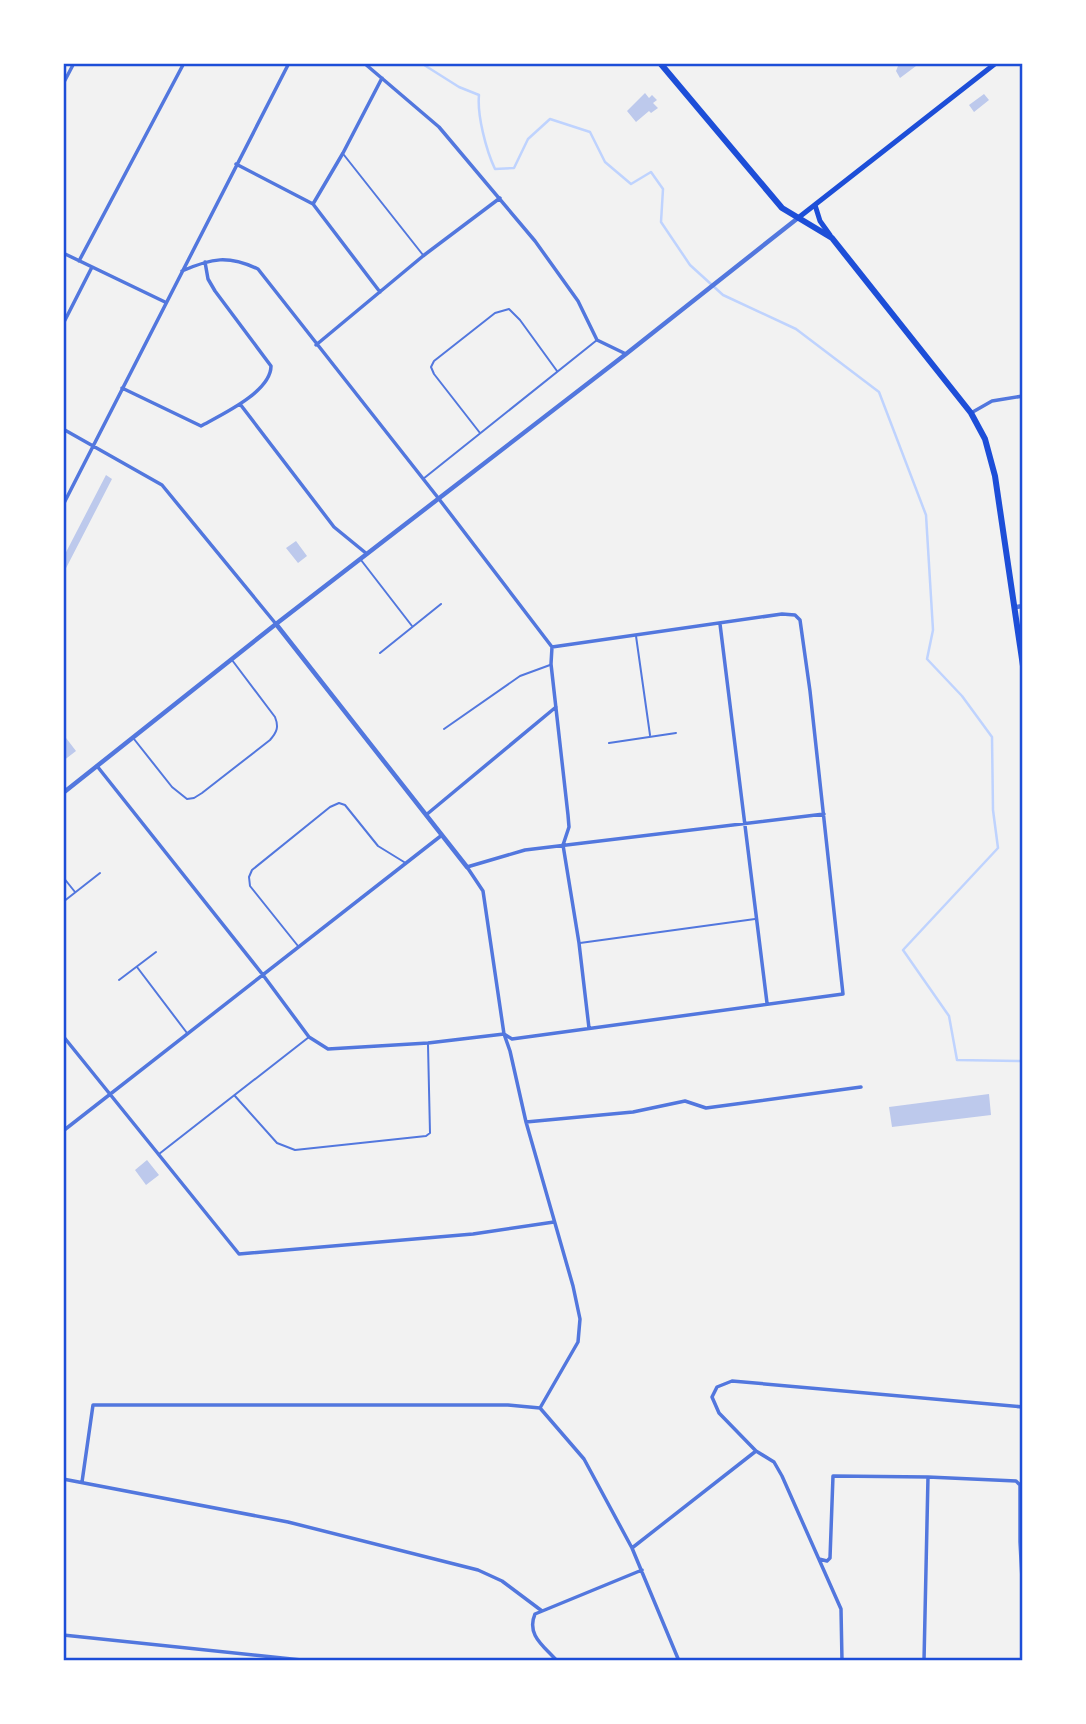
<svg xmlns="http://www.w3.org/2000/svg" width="1086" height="1724" viewBox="0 0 1086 1724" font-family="'Source Serif 4',serif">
<rect width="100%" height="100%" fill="#f2f2f2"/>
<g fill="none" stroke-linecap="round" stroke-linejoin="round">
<path stroke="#bfd3fe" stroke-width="2.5" d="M421,63l38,24 20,8c-2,20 7,55 16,74l19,-1 14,-29 22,-20 40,13 15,30 26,22 20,-12 12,17 -2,33 29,43 33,30 73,34 83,63 47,123 7,115 -6,29 35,37 30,41 1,73 5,38 -95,102 46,66 8,44 66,1"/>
</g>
<path fill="#bdc9ec" d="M895,63h25l-20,15 -4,-7 2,-5z
M645,93l4,5 3,-3 5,5 -4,3 5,5 -7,5 -2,-2 -13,11 -9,-11z
M984,94l5,6 -15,12 -5,-7z
M106,475l6,4 -49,95v-16z
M296,541l11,15 -9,7 -12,-15z
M63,734l13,17 -13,10z
M989,1094l2,21 -99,12 -3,-20z
M147,1160l12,15 -13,10 -11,-15z"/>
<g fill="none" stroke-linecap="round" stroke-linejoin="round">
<path stroke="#5277de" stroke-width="2" d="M344,155l79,100
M480,433l-46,-59 -3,-7 3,-6 61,-48 14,-4 11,11 37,51
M423,479l174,-139
M361,560l51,66
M636,636l14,99
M380,653l61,-49
M444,729l76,-53 30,-11
M134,739l38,48 15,12 7,-1 8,-5 68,-53c7,-8 9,-13 5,-23l-43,-57
M609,743l67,-10
M63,877l12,15
M63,902l37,-29
M580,943l175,-24
M298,946l-48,-60 -1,-9 3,-7 78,-63 9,-4 6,2 33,41 26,16
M137,967l50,66
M119,980l37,-28
M235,1096l42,47 18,7 131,-14 4,-3 -2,-88
M159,1154l150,-117"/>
<path stroke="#5277de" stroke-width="3.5" d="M364,63l75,64 96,114 43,60 19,39 29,14
M63,84l11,-21
M236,164l77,40 67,88
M313,204l30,-51 39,-75
M63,253l102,49
M79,261l105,-198
M182,271c30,-13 46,-16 76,-2l181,230 113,148
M63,324l29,-57
M316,345l107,-89 77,-58
M122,388l79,38c20,-11 70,-34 70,-60l-56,-75 -7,-12 -3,-17
M240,404l94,123 33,27
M971,413l21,-12 31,-5
M63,429l99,56 114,139
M63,505l226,-442
M720,624l47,379
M552,647l-1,17 17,151 1,12 -6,18 16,98 10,85
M97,766l166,209 46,62 19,12 100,-6 76,-9 8,5 331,-45 -33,-303 -10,-71 -5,-5 -13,-1 -230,33
M426,815l130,-108
M63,1036l176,218 234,-20 81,-12
M526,1122l107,-10 52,-11 21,7 155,-21
M63,1131l379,-296
M540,1408l38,-66 2,-23 -7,-33 -47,-164 -16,-71 -6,-17 -21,-143 -16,-24 58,-17 299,-36
M63,1479l225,43 190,48 24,11 40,30
M82,1482l11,-77h415l32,3 44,51 48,89 47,113
M1020,1542l3,55
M632,1548l124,-97
M819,1559l8,2 3,-3 3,-82 95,1 88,4 4,4v57h3
M63,1635l248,26
M557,1661c-13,-15 -31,-26 -22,-47l107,-44
M842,1661l-1,-52 -59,-133 -8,-14 -18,-11 -37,-38 -7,-16 5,-10 15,-6 291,26
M924,1661l4,-184"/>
<path stroke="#5277de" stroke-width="4.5" d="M1016,607l7,-1
M276,624l191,243
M63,793l213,-169 350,-270 172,-136"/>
<path stroke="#1d4ed8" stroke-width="5" d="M815,205l5,16 10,14
M798,218l198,-155"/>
<path stroke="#1d4ed8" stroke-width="6" d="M660,63l122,145 50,30 139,175 14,26 10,37 28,190"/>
</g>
<rect width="1086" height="1724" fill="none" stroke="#ffffff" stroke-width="130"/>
<rect x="65" y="65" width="956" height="1594" fill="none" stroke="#1d4ed8" stroke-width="2.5"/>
</svg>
